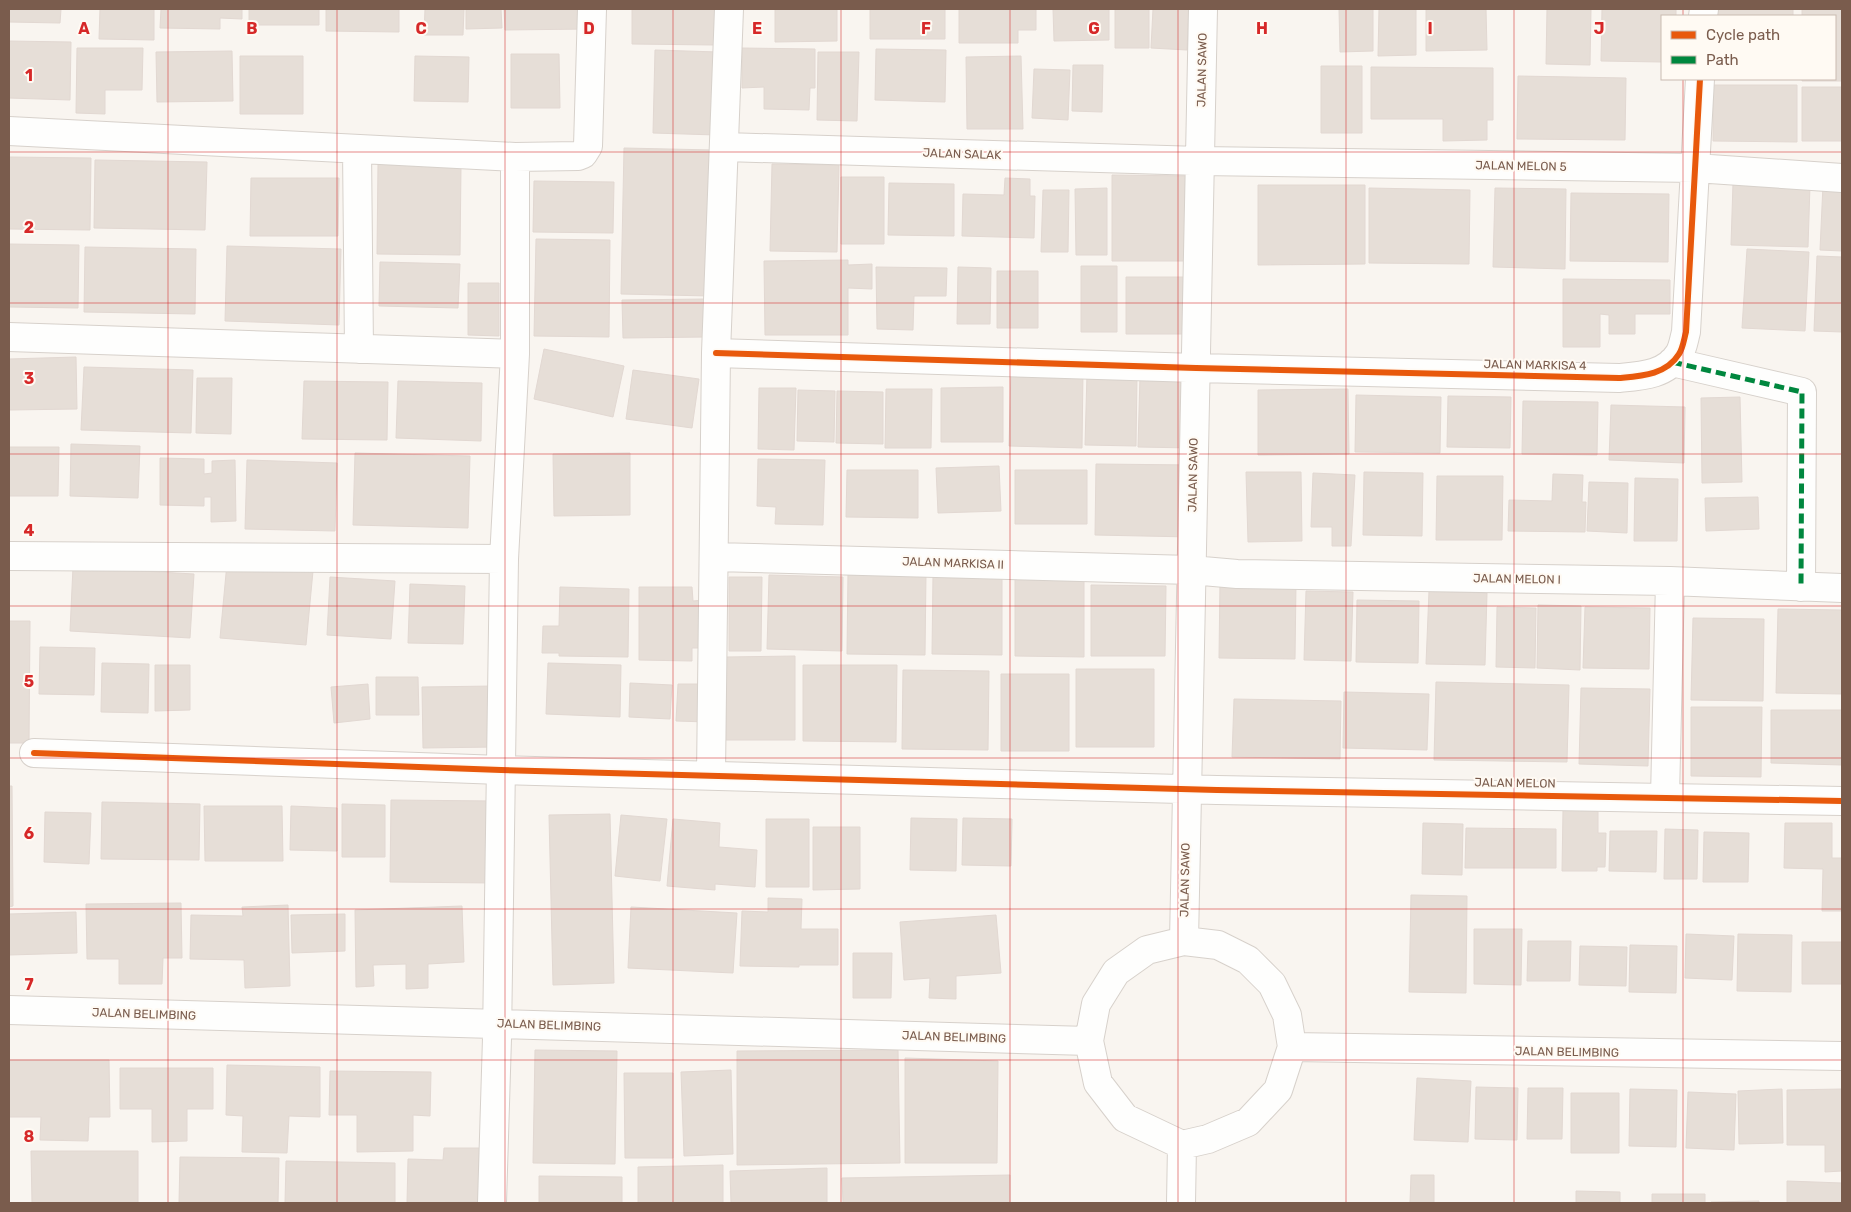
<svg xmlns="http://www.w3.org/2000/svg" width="1851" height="1212" viewBox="0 0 1851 1212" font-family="Rubik,sans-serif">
<rect width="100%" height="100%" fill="#f9f5f0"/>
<path fill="#e6ded7" stroke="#e2d8d2" d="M9,9h52l-1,14 -51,-1z
M100,9h54v31l-55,-1z
M161,9h81v10l-22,-1v11l-60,-1z
M249,9h70v16h-70z
M326,9h73v23l-73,-1z
M425,9h39l-1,26h-39z
M466,9h35l1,19 -36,1z
M504,9h84l1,20 -84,1z
M632,9h83l-1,36 -82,-1z
M775,9h62v32l-62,1z
M870,9h75v30h-75z
M959,9h77v21h-18v13h-59z
M1053,9h56v31l-55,1z
M1115,9h34v39h-34z
M1153,9h36l-2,41 -36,-2z
M1339,9h34v42l-33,1z
M1379,9h37v46l-38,1z
M1426,9h60l1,41 -61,1z
M1547,9h44l-1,56 -44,-1z
M1602,9h74v7h-14v46l-61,-1z
M1717,9h76v7h-76z
M1802,9h40v72h-40v-2h33v-63h-33z
M9,41l62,1 -1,58 -61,-2z
M77,48h66l-1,42h-37v24l-29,-1z
M742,48l73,1v39h-5l-1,22 -45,-1v-22l-22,1z
M876,49l70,1 -1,52 -70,-2z
M655,50l63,2 -2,83 -63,-2z
M232,51l1,50 -76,1 -1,-50z
M818,52h41l-2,69 -40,-1z
M511,54h48l1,54h-49z
M240,56h63v58h-63z
M415,56l54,1 -1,45 -54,-1z
M1021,56l2,73h-56l-1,-72z
M1073,65h30l-1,47 -30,-1z
M1321,66h41v67h-41z
M1371,67l122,1v52h-6v20l-44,1v-22h-72z
M1034,69l36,1 -2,50 -36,-2z
M1518,76l108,2 -1,62 -108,-1z
M1713,85h84v57l-84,-1z
M1802,87h40v54h-40z
M624,148l89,2 -3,146 -89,-2z
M9,157l82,1 -1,72 -81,-1z
M95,160l112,2 -2,68 -111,-2z
M378,164l83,1 -1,90 -83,-1z
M772,164l67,1 -2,87 -67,-1z
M1112,175l82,1 1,85h-83z
M841,177h43v67h-43z
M251,178h88l-1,58h-88z
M1005,178l25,1v17h5l-1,42 -72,-2 1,-42 41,1z
M534,181l80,1 -1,51 -80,-1z
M889,183l65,1v52l-66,-1z
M1733,183l77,2 -2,62 -77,-2z
M1258,185h107v79l-107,1z
M1823,185h19v66l-22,-1z
M1107,188v67h-31l-1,-66z
M1369,188l101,2 -1,74 -100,-1z
M1495,188l71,1 -1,80 -72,-2z
M1043,190h26l-1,62h-27z
M1571,193l98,1 -1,68 -98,-1z
M536,239l74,1 -1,97 -75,-1z
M9,244l70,1 -1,63 -69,-1z
M227,246l114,3 -2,76 -114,-4z
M85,247l111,2 -1,65 -111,-2z
M1747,249l62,3 -4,79 -63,-3z
M1817,256l25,1v75l-28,-1z
M848,260v5l24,-1v25l-24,-1v47h-83l-1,-74z
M380,262l80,2 -2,44 -79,-2z
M1081,266h36v66h-36z
M876,267l71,1 -1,28h-32l-1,34 -36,-1z
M958,267l33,1 -1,56h-33z
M997,271h41v57h-41z
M1126,277h69l1,57h-70z
M1563,279l107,1v34h-35v20h-26v-19l-9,-1v33h-37z
M468,283h31v53l-31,-1z
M705,299l1,38 -83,1 -1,-38z
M544,349l80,17 -11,51 -79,-18z
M76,357l1,52 -68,1v-51z
M84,367l109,3 -2,63 -110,-3z
M633,370l66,9 -7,49 -66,-9z
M1011,370l72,1 -1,77 -73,-2z
M1087,374l50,1 -1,71 -51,-1z
M1140,376l53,1 -1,71 -54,-1z
M197,378h35l-1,56 -35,-1z
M304,381l84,1 -1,58 -85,-1z
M398,381l84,2 -1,58 -85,-3z
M1003,387v55h-62v-54z
M759,388h37l-2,62 -36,-1z
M886,389h46l-1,59h-46z
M1348,389l1,65 -91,1v-65z
M798,390l37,1 -1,51 -37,-1z
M837,391l46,1v52l-47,-1z
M1356,395l85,2 -1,56 -85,-1z
M1448,396l63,1 -1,51 -63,-1z
M1740,397l2,85 -40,1 -1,-85z
M1523,401l75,1 -1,53 -75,-1z
M1611,405l74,2 -1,56 -75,-3z
M71,444l69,2 -2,52 -68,-2z
M9,447h50l-1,49h-49z
M355,453l115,3 -2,72 -115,-3z
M630,453v62l-76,1 -1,-62z
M160,458l44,1v15l8,-1v-12l23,-1 1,61 -25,1v-25h-7v9l-44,-1z
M758,459l67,1 -2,65 -48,-1 1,-17 -19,-1z
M247,460l90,3 -2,68 -90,-2z
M1096,464l97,1 -2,72 -96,-2z
M999,466l2,45 -63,2 -2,-45z
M847,470h71v48l-72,-1z
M1015,470h72v54h-72z
M1246,472h55l1,69 -54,1z
M1364,472l59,1 -1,63 -59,-1z
M1313,473l42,2 -4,71h-19v-19h-21z
M1553,474l30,1 -1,27h4l-1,30 -77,-1 1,-31 43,1z
M1437,476h66l-1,64h-66z
M1635,478l43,1 -1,62h-43z
M1589,482l39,1 -1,50 -40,-2z
M1758,497l1,32 -53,2 -1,-33z
M227,563l86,8 -7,74 -86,-7z
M73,567l121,7 -4,64 -120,-7z
M848,571l78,1 -1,83 -78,-1z
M769,575l74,2 -1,74 -75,-2z
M933,575l69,1v79l-70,-1z
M330,577l65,4 -4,58 -64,-4z
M729,577h33l-1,74h-32z
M1015,579l69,1v77l-69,-1z
M1220,581l76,1 -1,77 -76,-1z
M410,584l55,2 -2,58 -55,-1z
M1091,585l75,1 -1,70h-74z
M560,587l69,2 -1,68 -69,-1v-3h-17l1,-27h16z
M639,587h53l1,14 11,-1v48h-12v13l-53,-1z
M1306,591l47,1 -2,69 -47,-1z
M1429,591l58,2 -2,72 -59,-1z
M1357,600l62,1 -1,62 -62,-1z
M1538,605l43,1 -1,64 -43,-2z
M1497,607l39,1 -1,60 -39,-1z
M1585,607l65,1 -1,61 -66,-1z
M1778,609l64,1v84l-66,-1z
M1693,618l71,1 -1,82 -72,-1z
M9,621h21l-1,122h-20z
M40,647l55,1 -1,47 -55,-1z
M795,656v84h-69v-83z
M102,663l47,1 -1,49 -47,-1z
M548,663l73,2 -1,52 -74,-3z
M155,665h35v45l-35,1z
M803,665h94l-1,77 -93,-1z
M1076,669h78v78h-78z
M903,670l86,1 -1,79 -86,-1z
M1001,674h68v77h-68z
M376,677h42l1,38h-43z
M1436,682l133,3 -2,77 -133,-2z
M630,683l42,2 -2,34 -41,-2z
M368,684l2,35 -36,4 -3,-36z
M678,684h30l-1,38 -31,-1z
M494,686l1,61 -72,1 -1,-61z
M1581,688l69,1 -2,77 -69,-2z
M1344,692l85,2 -2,56 -84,-2z
M1234,699l107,2 -1,58 -108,-2z
M1691,707h71l-1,70 -70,-1z
M1771,710h71v55l-71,-2z
M9,786h3l1,120 -4,1z
M391,800l103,1v82l-104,-1z
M102,802l98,2 -1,56 -98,-1z
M342,804l43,1v52h-43z
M204,806h78l1,55h-78z
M291,806l46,2v43l-47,-1z
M1563,810l35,1v22h8l-1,34h-8v4h-35z
M45,812l46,1 -2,51 -45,-2z
M610,814l4,169 -61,2 -4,-170z
M621,815l46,4 -7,62 -45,-5z
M911,818l46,1 -1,52 -46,-1z
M963,818l49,1 -1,47 -49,-1z
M673,819l47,4 -1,24 38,3 -2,37 -40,-3v6l-48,-4z
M766,819h43v68h-43z
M1423,823l40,1 -1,51 -40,-1z
M1785,823h47v35h10v53h-20l1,-42 -39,-1z
M813,827h47v62l-47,1z
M1466,828l90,1v39h-91z
M1665,829l33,1 -1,49h-33z
M1610,831h47l-1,41 -47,-1z
M1704,832l45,1 -1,49h-45z
M1411,895l56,1 -1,97 -57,-1z
M768,898l34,1 -1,30h37v36h-39v2l-59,-1 2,-55 26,1z
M181,903l1,55h-19l-1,26h-43v-25h-32l-1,-55z
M288,905l2,81 -45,2 -1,-28 -54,-1 1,-44 52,1 -1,-9z
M462,906l2,56 -36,2v24l-22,1v-25l-33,1 1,21 -18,1 -1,-77z
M631,907l106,6 -4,60 -105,-5z
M76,912l1,41 -68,2v-41z
M345,914v37l-53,2 -1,-38z
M996,915l5,58 -45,3v23l-27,-1 1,-20 -26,2 -4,-58z
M1474,929h48l-1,56 -47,-1z
M1686,934l48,2 -2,44 -47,-2z
M1738,934l54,1 -1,57 -54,-1z
M1528,941h43l-1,40h-43z
M1802,942h40v42h-40z
M1630,945l47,1 -1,47 -47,-1z
M1580,946l47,1 -1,39 -47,-1z
M853,953h39l-1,45h-38z
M535,1050l82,1 -2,113 -82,-1z
M898,1050l2,113 -163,2v-114z
M905,1058l93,3 -1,102h-92z
M9,1060h100l1,57h-21l-1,24 -48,-1 1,-23h-32z
M227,1065l93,2v50l-31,-1 -2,37 -45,-1 1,-36 -17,-1z
M120,1068h93v41h-26v32l-35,1v-33h-32z
M731,1070l2,84 -49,2 -3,-84z
M330,1071l101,1 -1,44 -17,-1v36l-56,1v-37h-28z
M624,1073h49v85h-48z
M1417,1078l54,3 -3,61 -54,-2z
M1476,1087l42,1 -1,52 -42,-1z
M1528,1088h35l-1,51h-35z
M1630,1089l47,1 -1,57 -47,-1z
M1782,1089l1,54 -44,1 -1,-53z
M1842,1089v82l-17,1v-27h-38v-55z
M1688,1092l48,2 -2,56 -48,-2z
M1571,1093h48v60h-48z
M444,1148h39v54l-76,1 1,-44 35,1z
M31,1151h107v52h-106z
M180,1157l99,1 -1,45h-99z
M286,1161l109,2v40h-110z
M723,1165v38h-85v-36z
M827,1168v35h-96l-1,-32z
M1010,1175v28h-167l-1,-25z
M1411,1175h23v28h-24z
M539,1176l83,1v26h-83z
M1787,1181l55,2v20h-55z
M1576,1191l44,1v11h-44z
M1652,1194h53v9h-53z
M1759,1201v2h-48v-1z"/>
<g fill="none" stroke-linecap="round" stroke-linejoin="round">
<defs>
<path id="minor" d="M1703,16l1,-7
M9,131l506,26 63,-1 5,-2 5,-8 4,-137
M725,147l475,14 495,7 147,10
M357,149l2,200
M9,337l506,17
M716,353l480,15 423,10c22,-2 47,-3 60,-24 4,-6 5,-15 7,-22l14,-253
M1672,362l130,30 -1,195
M9,556l495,3
M714,557l477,13 46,4 433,7 172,7
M34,753l467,17 716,20 625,11
M711,775l5,-422 13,-344
M1665,797l5,-216
M1184,941l19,-932
M1184,941l34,4 30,15 24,24 15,31 5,32 -14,43 -30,32 -40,17 -26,6 -57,-27 -27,-35 -9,-42 7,-37 20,-32 31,-22z
M9,1010l1080,31
M1292,1047l550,9
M492,1203l5,-165 7,-479 11,-205v-197
M1181,1203l1,-58"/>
</defs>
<use href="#minor" stroke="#d7d1cb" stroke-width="30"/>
<use href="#minor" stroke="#fefefd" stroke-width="28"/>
<path stroke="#00873e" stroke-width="5" stroke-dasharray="10 5" stroke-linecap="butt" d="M1672,362l130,30 -1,195"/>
<defs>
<path id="cycleway" d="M716,353l480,15 423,10c22,-2 47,-3 60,-24 4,-6 5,-15 7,-22l14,-253
M34,753l467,17 716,20 625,11"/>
</defs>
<use href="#cycleway" stroke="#fffaf3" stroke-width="9"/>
<use href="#cycleway" stroke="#e8590c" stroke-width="6"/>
</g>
<path fill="none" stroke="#d62828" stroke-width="1" stroke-opacity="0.55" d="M168,9v1194M337,9v1194M505,9v1194M673,9v1194M841,9v1194M1010,9v1194M1178,9v1194M1346,9v1194M1514,9v1194M1683,9v7M1683,79v1124M9,152h1833M9,303h1833M9,454h1833M9,606h1833M9,758h1833M9,909h1833M9,1060h1833"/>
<g text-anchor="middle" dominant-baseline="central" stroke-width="4" stroke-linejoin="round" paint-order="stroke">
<g font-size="12" fill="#7a5c4d" stroke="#fffaf3">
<text transform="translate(1202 70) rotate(-89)">JALAN SAWO</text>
<text transform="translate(962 154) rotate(2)">JALAN SALAK</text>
<text transform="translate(1521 166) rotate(1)">JALAN MELON 5</text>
<text transform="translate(1535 365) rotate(1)">JALAN MARKISA 4</text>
<text transform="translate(1193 475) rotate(-89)">JALAN SAWO</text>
<text transform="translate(953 563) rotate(2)">JALAN MARKISA II</text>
<text transform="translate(1517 579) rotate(1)">JALAN MELON I</text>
<text transform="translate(1515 783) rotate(1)">JALAN MELON</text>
<text transform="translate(1185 880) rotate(-89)">JALAN SAWO</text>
<text transform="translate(144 1014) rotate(2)">JALAN BELIMBING</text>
<text transform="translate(549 1025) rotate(2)">JALAN BELIMBING</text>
<text transform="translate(954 1037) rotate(2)">JALAN BELIMBING</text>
<text transform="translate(1567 1052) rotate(1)">JALAN BELIMBING</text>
</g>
</g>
<g font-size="16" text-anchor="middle" font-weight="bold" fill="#d62828" stroke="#fffaf3" stroke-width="4" stroke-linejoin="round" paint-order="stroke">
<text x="84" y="34">A</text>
<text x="252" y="34">B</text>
<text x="421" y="34">C</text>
<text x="589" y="34">D</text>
<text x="757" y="34">E</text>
<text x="926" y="34">F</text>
<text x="1094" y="34">G</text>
<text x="1262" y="34">H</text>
<text x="1430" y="34">I</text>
<text x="1599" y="34">J</text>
<text x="29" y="81">1</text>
<text x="29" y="233">2</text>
<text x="29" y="384">3</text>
<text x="29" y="536">4</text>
<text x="29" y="687">5</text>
<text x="29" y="839">6</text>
<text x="29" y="990">7</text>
<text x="29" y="1142">8</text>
</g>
<rect width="1851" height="1212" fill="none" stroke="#7a5c4d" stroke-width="20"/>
<rect x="1661" y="15" width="175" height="65" fill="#fffaf3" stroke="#cabbb1"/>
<rect x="1671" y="31" width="25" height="8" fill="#e8590c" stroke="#cabbb1"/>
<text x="1706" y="40" font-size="15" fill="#7a5c4d">Cycle path</text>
<rect x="1671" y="56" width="25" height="8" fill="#00873e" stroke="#cabbb1"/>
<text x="1706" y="65" font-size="15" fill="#7a5c4d">Path</text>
</svg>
